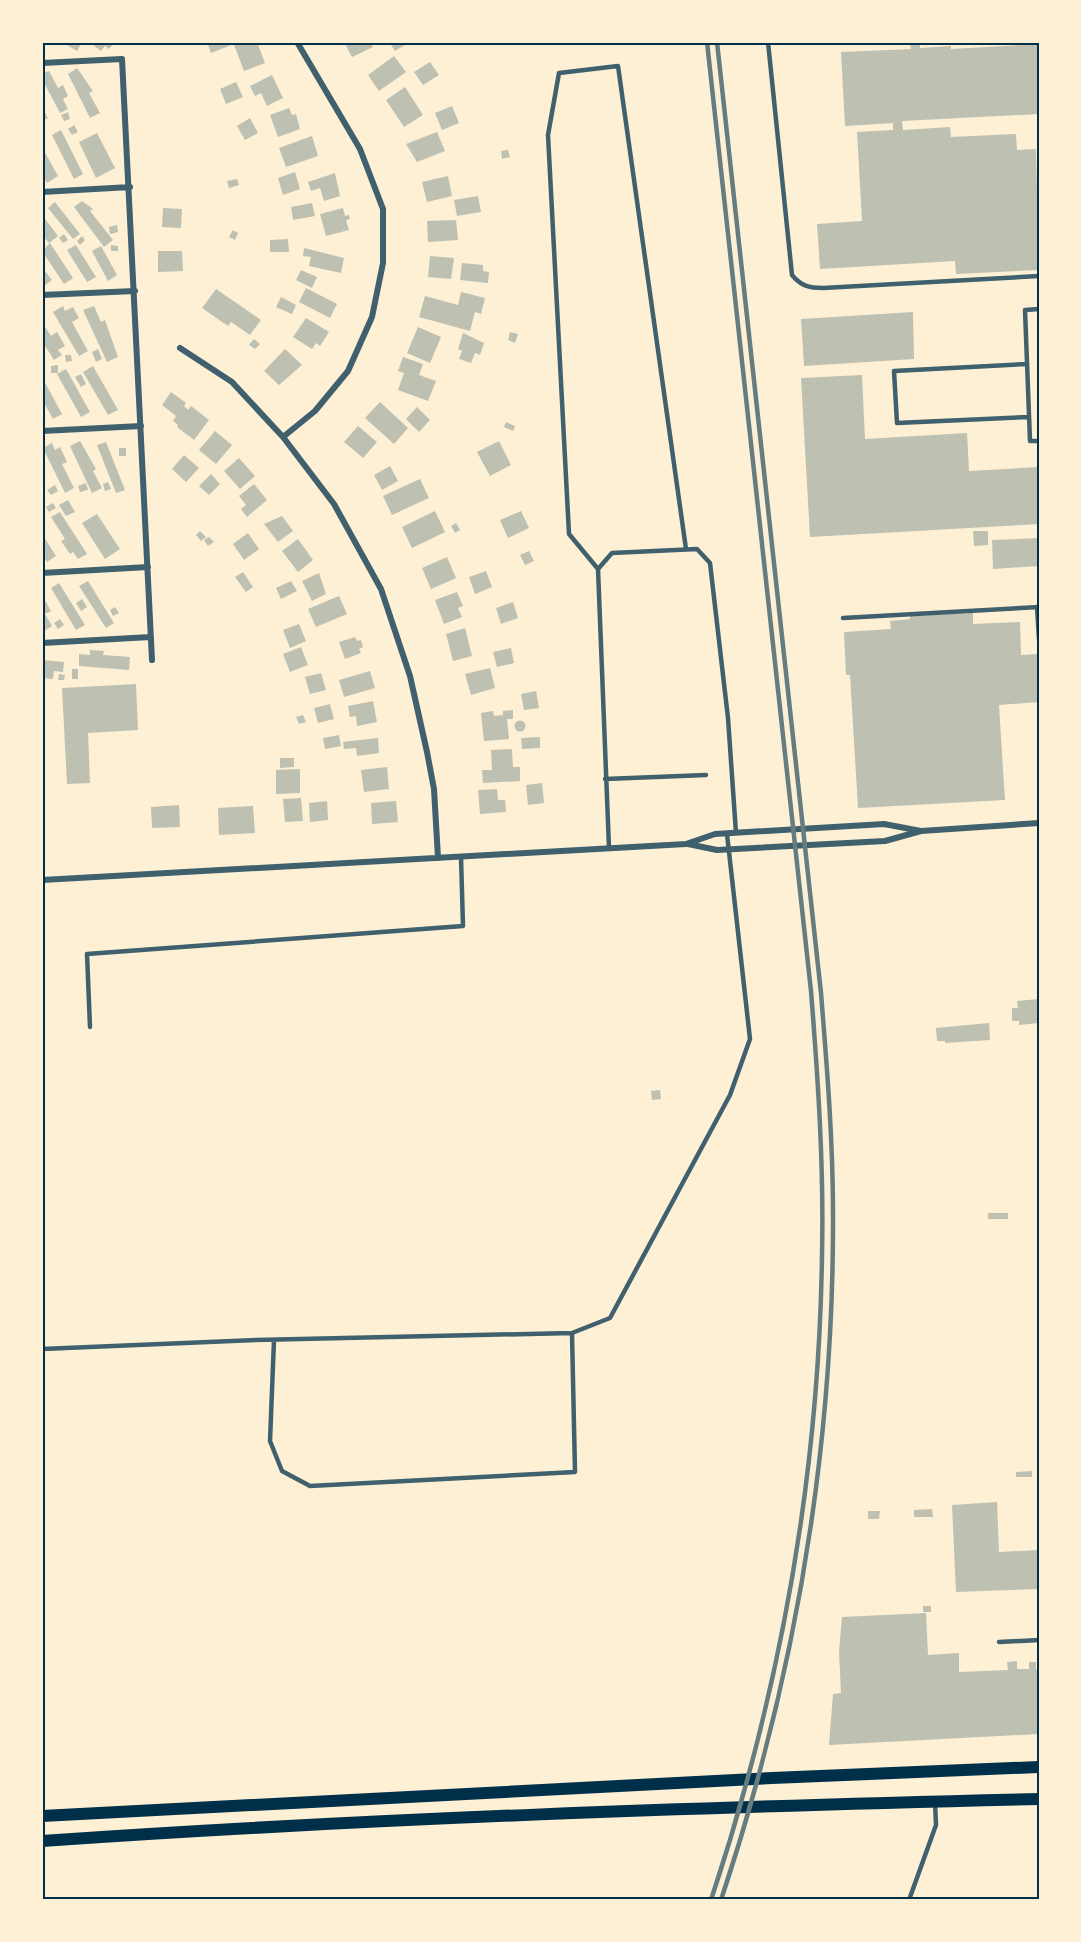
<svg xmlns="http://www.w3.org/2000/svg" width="1081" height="1942" viewBox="0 0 1081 1942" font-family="'Golos Text',sans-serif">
<rect width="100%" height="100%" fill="#fdf0d5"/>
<path fill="#bec0b2" d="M62,42h20l-5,9z
M89,42h26l-6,7 -4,-3 -4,5z
M207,42h20l2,4 -18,7z
M233,42h24l8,21 -21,8z
M344,42h26l3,5 -21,10z
M389,42h21l-15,9z
M920,42v6l31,-2v3l88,-5v70l-137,7 1,9 47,-3 1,10 65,-3 1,16 19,-1 3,121 -83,4 -1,-13 -135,8 -3,-45 45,-3 -5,-89 36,-2v-7l-48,3 -4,-74 70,-3 -1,-6z
M394,56l12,16 -27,19 -11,-16z
M430,62l9,13 -16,10 -9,-13z
M77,68l16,23 -4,2 11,20 -10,5 -22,-44z
M49,71l9,17 5,-3 5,11 -5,3 5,10 -8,4 -18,-34v-5z
M272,75l11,23 -16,8 -6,-13 -6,3 -5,-10z
M236,82l7,15 -17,7 -6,-15z
M405,87l18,28 -19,12 -18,-27z
M452,106l7,17 -17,7 -7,-17z
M42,107l6,11 -6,3z
M289,108l3,7 4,-1 4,15 -22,8 -8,-22z
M68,112l2,7 -6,2 -3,-6z
M250,118l8,15 -13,7 -8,-14z
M74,125l4,7 -6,3 -4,-6z
M61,130l22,44 -9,5 -22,-44z
M437,132l8,19 -28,11 -11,-18z
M97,133l18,35 -19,10 -17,-36z
M312,136l6,20 -32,11 -7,-19z
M42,147l16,29 -11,7 -5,-9z
M508,150l2,7 -8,2 -1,-8z
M295,172l5,17 -17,6 -5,-17z
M335,173l5,23 -16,5 -4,-13 -9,3 -3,-9z
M448,176l4,20 -25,6 -5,-20z
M237,179l2,6 -10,3 -2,-7z
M478,196l3,16 -24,4 -3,-16z
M82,201l11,8 -3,2 23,29 -9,7 -30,-40z
M55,202l25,32 -7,5 -25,-31z
M312,203l3,13 -22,4 -2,-13z
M163,208l19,1 -1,19 -19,-1z
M343,208l2,8 4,-1 1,4 -4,1 3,10 -23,6 -6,-22z
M42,215l16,21 -9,7 -7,-8z
M456,220l2,20 -30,2 -1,-21z
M117,225l1,7 -8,2 -1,-7z
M233,230l5,3 -3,7 -6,-3z
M64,234l4,6 -5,3 -4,-5z
M82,236l3,4 -5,5 -3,-4z
M288,239l1,13h-19v-12z
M50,243l23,35 -9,6 -22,-33z
M76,245l20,32 -9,5 -20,-32z
M111,245l7,1v5h-7z
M101,246l16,29 -9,6 -16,-30z
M304,248l40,10 -3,15 -32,-7 2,-9 -8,-1z
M158,251h24l1,20 -25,1z
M430,256l24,2 -3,21 -23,-2z
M462,263l21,2v6l6,1 -1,11 -28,-3z
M42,267l10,13 -8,6 -2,-3z
M301,270l16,7 -5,11 -16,-8z
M306,288l31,16 -7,14 -31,-16z
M216,289l45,31 -11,15 -19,-13 -3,4 -26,-18z
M461,292l24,6 -4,16 -6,-2 -5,19 -51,-14 6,-21 33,9z
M281,297l15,8 -4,9 -16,-7z
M63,306l2,5 8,-4 6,11 -7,4 16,29 -9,5 -26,-44z
M94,306l7,16 4,-2 13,37 -11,5 -24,-52z
M913,312l1,47 -110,7 -3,-47z
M306,318l23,14 -9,14 -4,-3 -4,6 -19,-12z
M42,322l9,14 6,-4 8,14 -7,4 4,5 -8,5 -12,-19z
M418,327l23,10 -11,26 -23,-10z
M510,332l8,2 -3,9 -7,-3z
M463,333l21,10 -4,12 -5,-2 -4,10 -12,-4 3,-8 -4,-2z
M254,339l6,5 -5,5 -6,-4z
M98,349l4,10 -6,3 -4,-10z
M285,349l17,16 -23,20 -15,-14z
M65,355h6l1,6 -6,1z
M403,357l20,7 -4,11 17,6 -8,20 -30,-11 6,-17 -6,-2z
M58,365v8h-7v-7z
M93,366l25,44 -10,5 -25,-43z
M66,369l24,43 -9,5 -24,-43z
M81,374l5,10 -5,3 -6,-10z
M862,375l3,64 102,-6 2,38 70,-4v57l-229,13 -9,-159z
M42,377l20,37 -9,5 -11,-20z
M171,392l15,11 -2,3 4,4 3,-4 18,14 -15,20 -17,-13 1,-2 -5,-4 3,-5 -14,-11z
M380,402l28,26 -14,16 -29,-26z
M417,407l13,13 -11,12 -13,-13z
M506,422l9,4 -2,5 -9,-4z
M358,426l19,16 -14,16 -19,-16z
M215,431l17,14 -16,19 -17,-14z
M80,441l16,28 -3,2 9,17 -10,5 -22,-47z
M499,441l12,24 -21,11 -13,-24z
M106,442l19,48 -9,3 -19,-48z
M52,443l3,7 5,-3 7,15 -5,2 12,24 -9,5 -22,-45z
M119,448h7v8h-7z
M184,455l15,13 -13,14 -14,-13z
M239,458l16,18 -15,13 -16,-18z
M390,466l8,15 -16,9 -8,-15z
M211,474l9,10 -11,11 -10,-9z
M420,479l9,19 -37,17 -9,-19z
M108,482l3,7 -6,2 -2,-7z
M86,483l2,7 -8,2 -2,-6z
M254,484l13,16 -20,17 -6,-8 5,-4 -7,-9z
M55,485l3,6 -7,4 -4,-5z
M68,500l7,12 -9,4 -7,-11z
M53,503l3,5 -7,4 -3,-5z
M435,511l10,21 -33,16 -10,-21z
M521,511l8,17 -21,10 -8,-18z
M60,512l27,42 -9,5 -5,-7 -3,2 -9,-13 4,-2 -14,-22z
M97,514l23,35 -15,10 -23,-36z
M282,516l11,15 -15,11 -14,-18z
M456,523l4,7 -5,3 -4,-7z
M200,531l6,6 -5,4 -5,-6z
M973,531h15v14l-14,1z
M248,533l11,16 -15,11 -11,-16z
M42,534l14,22 -9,6 -5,-9z
M209,537l5,5 -6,4 -4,-6z
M1039,538v28l-46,3 -1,-29z
M298,539l15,21 -15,12 -16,-21z
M529,551l5,10 -9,4 -5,-10z
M447,557l9,21 -25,11 -9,-21z
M486,571l6,16 -17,7 -6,-17z
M243,572l10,15 -7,5 -11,-15z
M319,573l7,21 -14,7 -10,-20z
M88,581l26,42 -8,5 -27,-42z
M291,581l6,10 -16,8 -5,-11z
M59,583l26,42 -9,5 -25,-42z
M457,592l6,14 -5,2 4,9 -18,7 -9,-24z
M42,595l9,16 -6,3 7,12 -8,5 -2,-4z
M339,596l8,18 -31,13 -8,-18z
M82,599l5,8 -6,4 -5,-8z
M513,602l5,16 -17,6 -5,-16z
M115,607l4,6 -6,3 -3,-6z
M973,613v11l47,-2 1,33 18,-1v48l-40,3 6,95 -147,8 -8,-133h-4l-2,-43 47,-3 -1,-8 20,-2v-3z
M60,619l4,6 -6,4 -4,-6z
M299,624l7,17 -16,7 -7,-18z
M465,628l7,28 -19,5 -7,-27z
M355,637l2,4 4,-1 2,7 -4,2 2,4 -16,6 -6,-17z
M301,647l7,18 -18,7 -7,-18z
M511,648l3,15 -17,4 -4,-15z
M90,650l14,1 -1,4 27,2 -1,13 -50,-4v-12l11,1z
M42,660l22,2 -1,10 -9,-1 -1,8 -11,-1z
M490,668l5,20 -24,7 -6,-21z
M72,669h6v10h-6z
M370,671l5,17 -31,9 -5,-17z
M321,673l5,17 -16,4 -5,-17z
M59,674l6,1 -1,5h-6z
M136,684l2,46 -50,3 2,50 -23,1 -5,-96z
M536,691l3,17 -15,2 -3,-16z
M373,701l4,21 -20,4 -1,-10 -6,1 -2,-11z
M330,704l4,15 -16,4 -4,-15z
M513,710v9h-6l2,20 -25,2 -3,-28 12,-2 1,5 9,-1v-4z
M303,715l3,7 -7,2 -3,-7z
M514.5 726a5.5 5.5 0 1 1 11 0a5.5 5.5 0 1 1-11 0Z
M339,735l2,11 -16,3 -2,-11z
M540,737v11l-18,1 -1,-11z
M378,738l1,15 -22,3 -1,-8 -12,1 -1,-7z
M512,749l1,18h7v14l-37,2 -1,-13h10l-1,-20z
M280,758h14v9l-14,1z
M387,767l2,22 -25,3 -3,-22z
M300,769v24l-24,1v-24z
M542,783l2,20 -16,2 -2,-20z
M497,789l1,11h7l1,12 -26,2 -2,-24z
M301,798l2,23 -18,1 -2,-23z
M327,801l1,19 -18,2 -1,-19z
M396,801l2,21 -26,2 -1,-21z
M179,805l1,22 -28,1 -1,-21z
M253,806l2,27 -36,2 -1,-27z
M1039,999v24l-20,2v-4h-7v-13h6l-1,-7z
M989,1023l1,17 -45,3v-2h-8l-1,-13z
M660,1090l1,9 -9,1 -1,-9z
M988,1213h20v6h-20z
M1032,1471v6h-16v-5z
M997,1502l2,50 40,-2v39l-83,3 -4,-87z
M932,1509l1,8h-19v-7z
M868,1511h12l-1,8h-11z
M923,1606h8v6h-8z
M926,1613l2,42 31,-2v19l49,-2 -1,-8 10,-1v8h12v-7h7v8l3,-1v65l-210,11 4,-51 8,-1 -2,-41 3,-35z"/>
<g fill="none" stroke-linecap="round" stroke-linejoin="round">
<path stroke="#3f606c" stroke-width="4.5" d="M768,42l24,233c9,11 17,13 31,13l216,-12
M1039,309l-14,1 5,131h9
M1027,364l-133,7 3,52 132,-6
M598,569l-29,-35 -21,-399 11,-62 59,-7 68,483
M1037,607l2,32
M843,618l196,-11
M605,779l101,-4
M609,848l-11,-279 14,-16 85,-4 13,14 18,155 8,115
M90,1027l-3,-73 376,-28 -2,-69
M274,1340l-4,101 12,30 28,15 265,-14 -3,-139
M42,1349l214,-9 316,-7 38,-15 120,-223 20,-56 -23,-205
M999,1642l40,-2
M909,1900l27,-75 -1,-23"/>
<path stroke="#3f606c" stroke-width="6" d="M42,63l80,-4 30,601
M42,192l88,-5
M42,295l93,-4
M180,348l52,34 51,55 51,67 47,85 29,87 17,76 7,37 4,69
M42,431l99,-5
M283,437l32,-26 33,-40 24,-54 11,-54v-54l-23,-60 -63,-107
M42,573l106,-6
M42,643l109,-6
M688,844l29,6 168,-9 36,-10 118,-8
M42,880l644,-36 29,-10 169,-10 37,7"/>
<path stroke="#003049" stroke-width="12" d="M42,1816l730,-38 267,-11
M42,1841c332,-23 665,-34 997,-42"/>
<path stroke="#657d81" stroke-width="4.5" d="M707,42l104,949c7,88 13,176 11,264 -3,219 -42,437 -111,645
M717,42l104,951c6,74 12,147 12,221 1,235 -38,464 -112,686"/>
</g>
<rect width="1081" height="1942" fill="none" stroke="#fdf0d5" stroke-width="87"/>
<rect x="44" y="44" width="994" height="1854" fill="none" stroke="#003049" stroke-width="2"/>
</svg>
